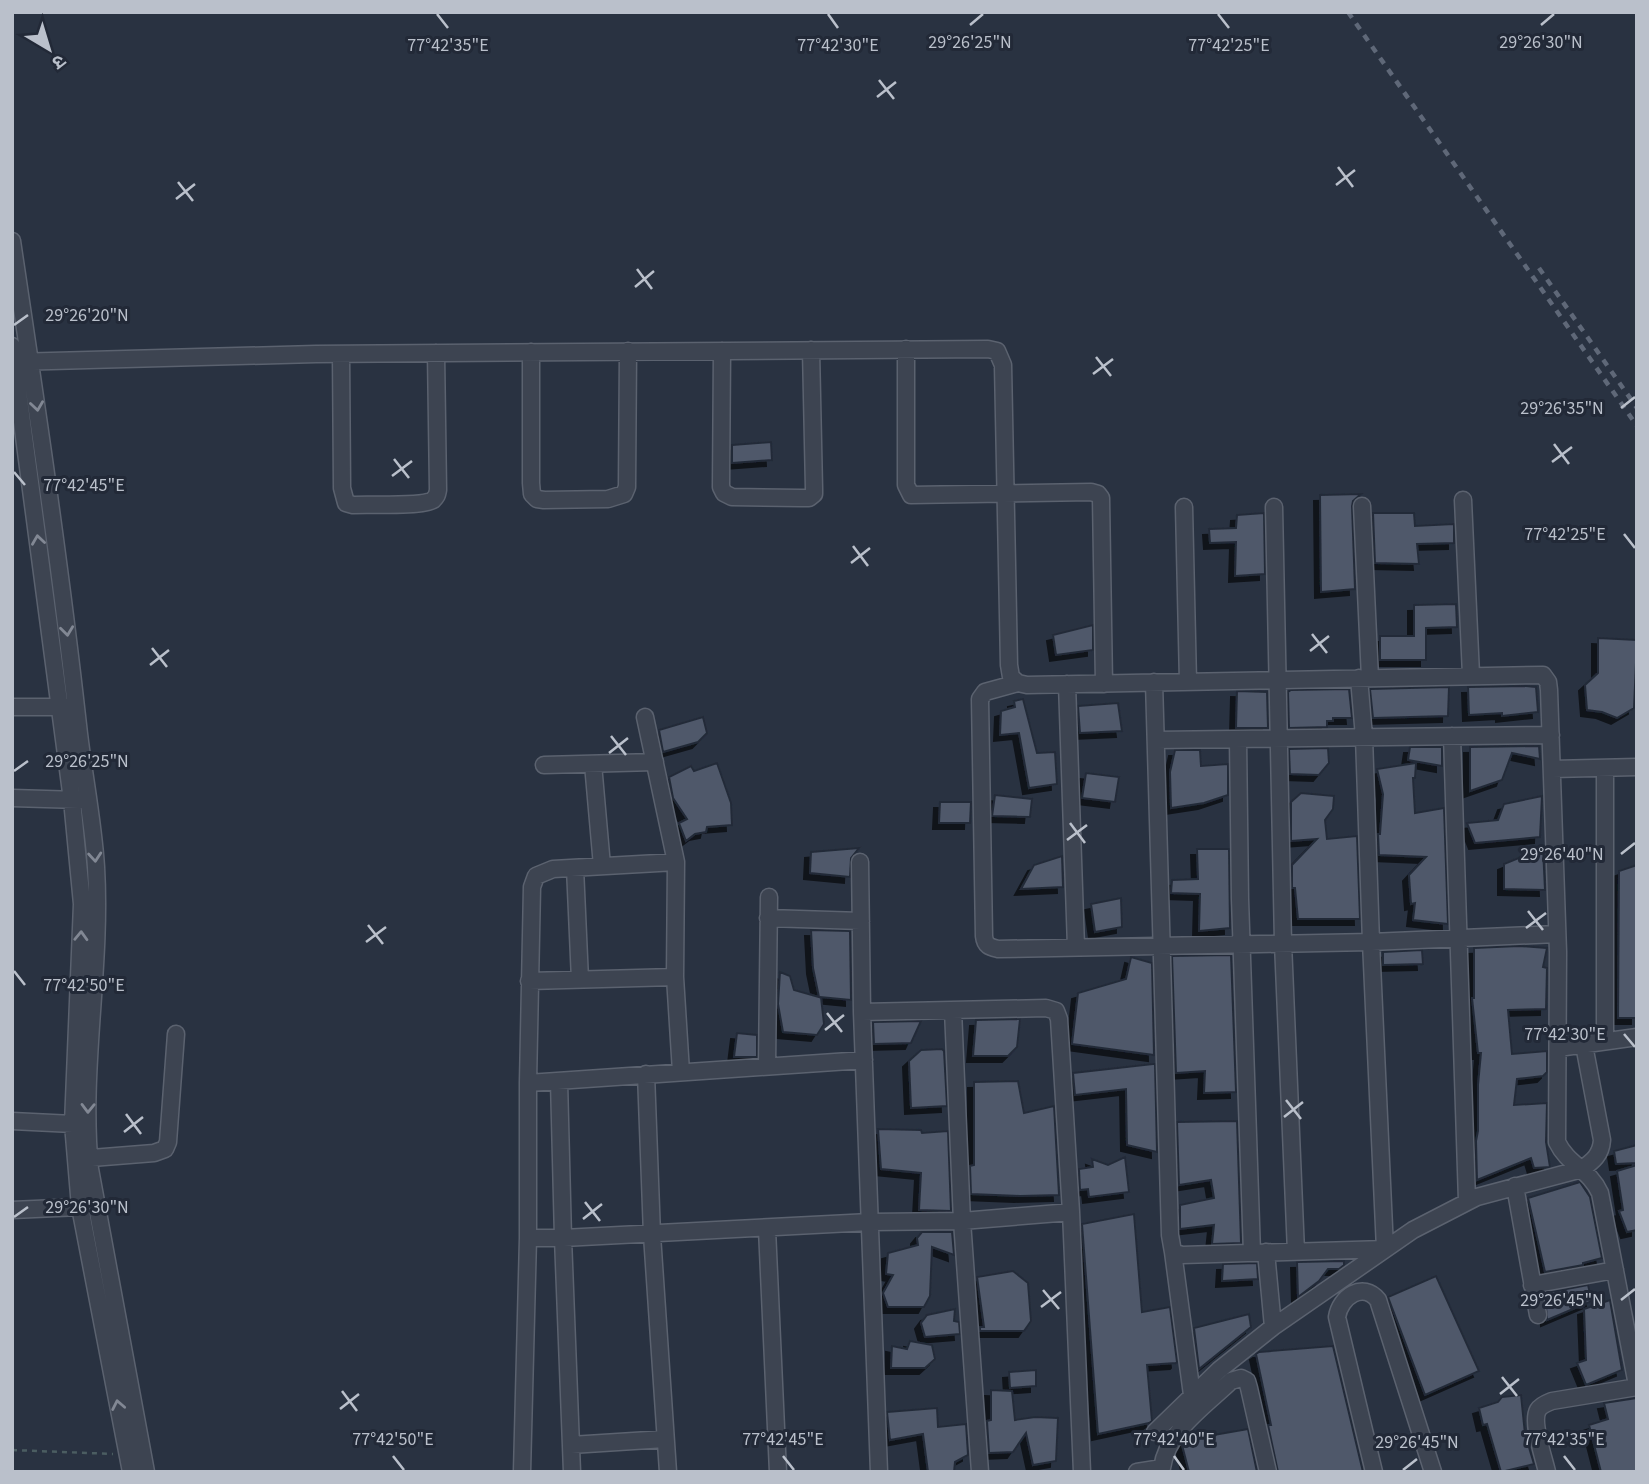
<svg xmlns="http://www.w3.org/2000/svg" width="1649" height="1484" viewBox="0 0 1649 1484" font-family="'Source Sans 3','Noto Sans Devanagari',sans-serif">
<defs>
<filter id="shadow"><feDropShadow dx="-6" dy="6" stdDeviation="0" flood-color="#0009"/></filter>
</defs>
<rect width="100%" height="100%" fill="#293241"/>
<path fill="#4f596a" stroke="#242b39" stroke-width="2" filter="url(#shadow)" d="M771,442l1,18 -40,3v-18z
M1361,494l-8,7 -1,5 3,83 -34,3 -1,-97z
M1264,513l1,61 -30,2 1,-34 -26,1 -1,-14 27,-1 1,-13z
M1373,513h41l1,13 39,-2v19l-37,1 2,20 -44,-1z
M1456,604l1,23 -31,1v32h-46v-24h34v-31z
M1093,625v25l-37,5 -3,-20z
M1598,638l39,2 -3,68 -17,10 -15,-6 -15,-2 -2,-25 13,-12z
M1526,686l10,1 2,25 -36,4v-3l-33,2 -1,-28z
M1449,687l-1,29 -75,2 -3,-29z
M1349,689l3,29h-19v3h-6v6l-38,1 -1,-36 3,-2z
M1237,691l30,1 1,36h-32z
M1023,699l14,54 18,-1 2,32 -28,4 -10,-55 -19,2 1,-24 14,-4 -1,-6z
M1118,703l4,28 -42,2 -2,-27z
M703,717l4,16 -9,9 -35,10 -4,-22z
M1539,746l1,13 -28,-6 -10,27 -32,11v-44z
M1410,747h32v19l-34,-6z
M1328,748l1,15 -10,12 -29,-1 -1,-25z
M1175,750h25l1,16 27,-2v31l-24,8 -33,5 -1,-36z
M717,763l14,40 1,22 -25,2 -1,5 -11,2 -9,7 -7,-18 8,-4 -14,-21 -4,-21 22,-11 3,5z
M1416,763l-1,15h-2l2,35 29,-5 4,116 -35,-4 2,-17 -4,1 -2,-29 17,-18 -47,-2 -1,-21h2l3,-40 -6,-25z
M1086,773l33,4 -4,25 -33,-4z
M1301,793l33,3 -1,13 -8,11 2,19 30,-3 3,83h-62l-3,-31h-3v-23l25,-26 -26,2v-39z
M995,795l37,4 -2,18 -38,-1z
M1542,796l-2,41 -65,6 -8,-20 31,-3 6,-16z
M940,802h31l-1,21h-31z
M859,848l-8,10 -1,19 -40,-4 1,-21z
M1543,848l2,42 -41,-1v-25z
M1197,849h32l1,79 -31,3 1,-37 -29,-1 1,-13 26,-1z
M1062,856l1,31 -42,2 13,-24z
M1637,865v153h-19l1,-147z
M1121,898l1,29 -27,5 -4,-28z
M811,930l39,1 1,69 -30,-3 3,27 -7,11 -34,-3 -5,-28 2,-32 10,4 4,14 25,7 -6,-29z
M1519,946l28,2 -4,19 4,1 -1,41 -38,1 4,44 35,-3v21l-4,4 -26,3 -3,26 33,-2 -1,39 4,25 -16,1 -3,-10 -54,22 -1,-39 2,-10v-46l3,-32h-3l-6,-55h2v-50z
M1422,950l1,14 -40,1v-13z
M1231,955l5,137 -32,1 1,-22 -29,2 -4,-117z
M1131,957l21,6 2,92 -82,-11 6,-51 48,-14z
M1020,1019l-3,28 -9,9h-35l3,-36z
M921,1021l-10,22 -37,1 -1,-22z
M737,1033l20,2v22h-23z
M942,1049l2,2 3,55 -36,2 -2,-47 12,-11z
M1153,1064h2l2,88 -30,-7 -1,-56 -51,6 -2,-22z
M1018,1081l6,32 30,-7 5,89 -39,1 -49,-2 -1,-28 4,-1v-83z
M1237,1121l4,122 -29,1 2,-19 -34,4v-24l34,-7 -3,-18 -32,5 -2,-63z
M878,1129l43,1 1,3 26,-2 3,80 -32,-1 2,-37 -40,-4z
M1637,1145v18l-21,1 -2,-13z
M1125,1157l4,35 -40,5 -1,-8 -8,1 -1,-21 14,-2 -1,-8 16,6z
M1637,1165v65l-10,2 -8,-21 4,-1 -6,-39z
M1580,1182l10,15 12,61 -19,5v2l-38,7 -17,-74z
M1134,1214l8,98 28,-5 7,55 -1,1 -29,2 5,56 -3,2 -51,11 -16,-210z
M922,1232h30l2,23 -22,-8 -2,49 -6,11h-36l-5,-14 10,-18 -7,-1 2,-21 30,-8 -1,-7z
M1344,1261v4l-5,4h-11l-9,12 -21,16 -1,-35z
M1257,1263l1,16 -36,2 1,-17z
M1013,1271l15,12 3,38 -7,10h-44v-4h4l-7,-50z
M1436,1276l43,95 -54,24 -37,-98z
M1588,1285l4,16 -45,19 -2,-27z
M1610,1300l12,70 -36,15 -9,-22 9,-3 -2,-51z
M955,1309l-1,12 5,1 1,12 -35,3 -4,-14 6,-8z
M1249,1314l2,13 -52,42 -5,-41z
M910,1341l22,4 3,14 -10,9h-34l1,-22 15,3z
M1333,1346l30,126h-85l-10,-47h3l-15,-71 3,-2z
M1036,1370v16l-26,2 -1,-16z
M991,1390l21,1 3,29 20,-3 23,1 -2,43 -23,4 -7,-32 -13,19 -24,1 -2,-32 4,-1z
M1521,1395l4,39 9,30 -33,8 -14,-48 -4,1 -4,-17 19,-6 4,-5z
M1637,1398v74h-36l-12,-47 19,-6 -4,-16z
M937,1408l1,19 28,-3 2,31 -13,7 -1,10h-26l-5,-38 -33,6 -3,-28z
M1248,1429l9,43h-68l-7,-27 3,-5z"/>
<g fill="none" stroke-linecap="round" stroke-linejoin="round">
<defs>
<path id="minor" d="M12,241c24,161 48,322 66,484 5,47 15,94 18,142 6,101 -16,202 -6,302l56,303
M12,346l60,454 10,104 -9,220 7,83 51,265
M906,349v136l5,10 180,-3 7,2 3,4 3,186
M722,351l-1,136 3,6 8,4 69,1h8l5,-4v-5l-3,-139
M531,352v131l1,11 5,5 7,1 64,-1 16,-5 3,-7 1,-136
M341,354l1,134 4,15 7,2c15,-1 69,2 80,-5 4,-4 4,-5 5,-10l-2,-137
M14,362l302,-8 672,-5 9,2 6,14 6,300 2,12 7,6 9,2 516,-10 5,7 1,8 9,262 -1,190c11,23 32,27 43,51l37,192
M1463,500l8,175
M1362,506l8,172
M1184,507l4,175
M1274,507l9,436 13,309
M1154,682l16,553 3,17 9,3 203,-6 -14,-307 -7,-205 -5,-59
M1018,683l-33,9 -5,7 4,237c1,10 6,11 14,13l373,-7 186,-8
M1067,684l9,263
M12,707h58
M645,717l31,145 -1,115 6,95
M1452,736l15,465
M1238,739l2,160 12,354
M1156,740l395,-5
M593,764l9,102
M544,765l111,-3
M1552,769l85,-2
M12,798l67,2
M860,862l2,150 17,460
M575,868l5,112
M768,918l93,3
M529,981l146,-4
M953,1010l9,211 18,251
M862,1012l184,-4 10,3 3,8 12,193 11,260
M1605,1041v-273
M1558,1048l79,-11
M767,1066l2,-169
M646,1074l6,161 16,237
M528,1083l336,-23
M12,1121l61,3
M79,1159l75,-6 11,-4 3,-7 8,-108
M1515,1186l23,129
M12,1210l68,-3
M767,1229l11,243
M528,1238h35l-4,-157
M1173,1252l19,143
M1266,1252l7,75
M1532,1285l83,-15
M1155,1432l64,-62 54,-43 140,-97 64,-33 105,-28c11,-8 19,-14 20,-29l-18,-95
M571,1445l94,-6
M522,1472l6,-234v-155l4,-196 4,-11 17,-7 123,-7
M572,1472l-9,-234 307,-16 92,-1 109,-9
M1137,1472l25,-4c5,-37 43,-62 69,-87l10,-3 6,3 2,7 19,84
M1374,1472l-37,-155c3,-20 26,-36 41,-17l55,172
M1547,1472c-3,-14 -16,-50 -9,-62 3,-5 9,-7 14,-9l85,-14"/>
</defs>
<use href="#minor" stroke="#5b626f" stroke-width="19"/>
<path stroke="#4b5d61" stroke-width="2.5" stroke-dasharray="5 5" stroke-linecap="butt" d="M12,1450l101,4"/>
<use href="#minor" stroke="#3d4451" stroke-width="16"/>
<path stroke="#5f6878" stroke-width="4.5" stroke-dasharray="7 7" stroke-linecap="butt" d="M1348,12l289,414
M1539,268l98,140"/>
</g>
<defs><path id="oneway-chevron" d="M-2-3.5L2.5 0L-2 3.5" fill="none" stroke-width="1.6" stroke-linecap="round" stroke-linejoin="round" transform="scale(1.75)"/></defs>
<g stroke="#828894">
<use href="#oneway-chevron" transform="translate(37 406) rotate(82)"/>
<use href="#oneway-chevron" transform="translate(38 540) rotate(-98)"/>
<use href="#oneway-chevron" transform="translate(67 631) rotate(83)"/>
<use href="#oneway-chevron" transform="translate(95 857) rotate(85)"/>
<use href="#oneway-chevron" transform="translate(81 936) rotate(-88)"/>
<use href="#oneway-chevron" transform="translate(88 1108) rotate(91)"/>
<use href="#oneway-chevron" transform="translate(118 1405) rotate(-101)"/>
</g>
<path fill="none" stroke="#bac0cb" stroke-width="2.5" d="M437,14l11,14M828,14l10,14M1218,14l11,14M970,25l13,-11M1541,25l13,-11M879,80l15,19M877,97l19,-15M1338,167l15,20M178,182l15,19M1336,185l19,-15M176,199l19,-15M637,269l15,20M635,287l19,-16M14,325l14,-10M1096,357l15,19M1093,374l20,-15M1621,408l14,-11M1554,444l15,20M394,459l15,19M1552,462l20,-15M14,472l11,13M392,476l20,-15M1624,534l11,14M853,546l15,20M851,563l19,-15M1312,634l15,19M152,648l15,19M1310,651l19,-15M150,665l19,-15M611,736l15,19M609,753l19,-15M14,771l14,-10M1070,823l15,20M1067,840l20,-15M1621,854l14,-11M1528,911l15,19M368,925l15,19M1526,928l20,-15M366,942l20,-15M14,971l11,14M827,1013l15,19M825,1030l19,-15M1624,1034l11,13M1286,1100l15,19M126,1114l15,20M1284,1117l19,-15M124,1132l19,-15M585,1202l15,19M14,1217l14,-10M583,1219l19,-15M1043,1290l16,19M1621,1300l14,-11M1041,1307l20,-15M1502,1377l15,19M342,1391l15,20M1500,1394l19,-15M340,1409l19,-15M393,1456l11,14M783,1456l11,14M1174,1456l10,14M1564,1456l11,14M1403,1470l14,-11"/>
<g font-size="18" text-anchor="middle" fill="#bac0cb" stroke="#222937" stroke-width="6" stroke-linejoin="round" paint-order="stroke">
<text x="970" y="48">29°26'25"N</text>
<text x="1541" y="48">29°26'30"N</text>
<text x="448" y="51">77°42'35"E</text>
<text x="838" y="51">77°42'30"E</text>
<text x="1229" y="51">77°42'25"E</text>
<text x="87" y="321">29°26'20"N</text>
<text x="1562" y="414">29°26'35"N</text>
<text x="84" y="491">77°42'45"E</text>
<text x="1565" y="540">77°42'25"E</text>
<text x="87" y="767">29°26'25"N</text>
<text x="1562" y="860">29°26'40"N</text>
<text x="84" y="991">77°42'50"E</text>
<text x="1565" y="1040">77°42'30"E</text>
<text x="87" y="1213">29°26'30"N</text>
<text x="1562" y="1306">29°26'45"N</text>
<text x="393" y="1445">77°42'50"E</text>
<text x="783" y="1445">77°42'45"E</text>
<text x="1174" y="1445">77°42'40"E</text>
<text x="1564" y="1445">77°42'35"E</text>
<text x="1417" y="1448">29°26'45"N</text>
</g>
<rect width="1649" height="1484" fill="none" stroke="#bac0cb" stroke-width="28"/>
<g transform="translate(49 49) rotate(142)" stroke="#222937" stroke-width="5" paint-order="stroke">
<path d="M0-5L12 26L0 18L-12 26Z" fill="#bac0cb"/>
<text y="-10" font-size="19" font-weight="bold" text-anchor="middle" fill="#bac0cb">उ</text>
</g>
</svg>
